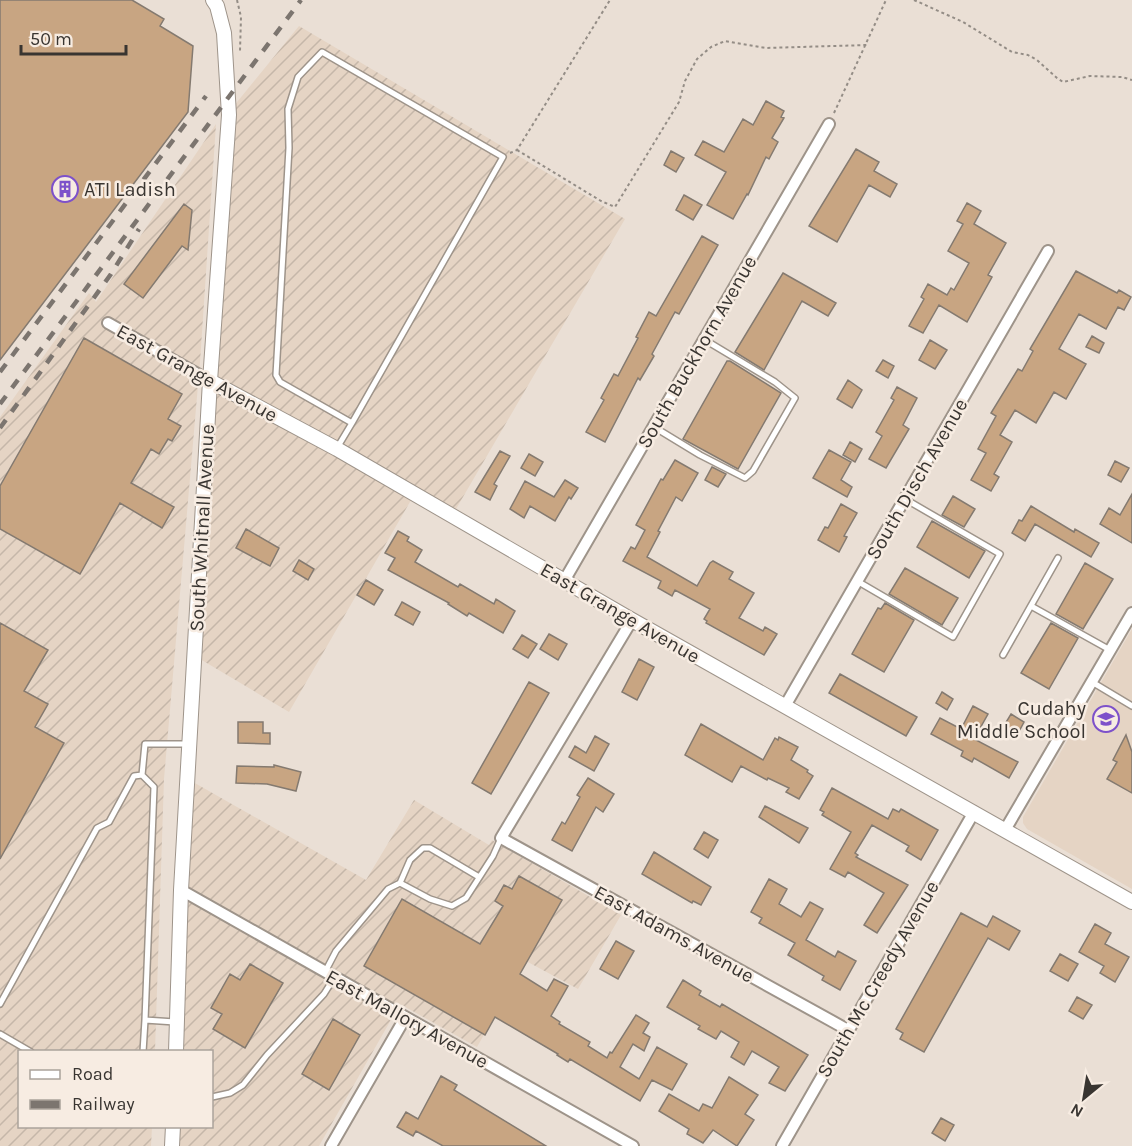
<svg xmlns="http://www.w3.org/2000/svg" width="1132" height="1146" viewBox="0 0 1132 1146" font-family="Karla,sans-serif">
<defs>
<pattern id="industrial-furrows" width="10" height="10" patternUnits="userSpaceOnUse" patternTransform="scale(1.5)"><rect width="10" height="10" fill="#e5d4c4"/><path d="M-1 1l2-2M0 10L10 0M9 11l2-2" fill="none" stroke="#c5b7a9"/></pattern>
</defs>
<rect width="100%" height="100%" fill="#eadfd5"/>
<path fill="#e5d4c4" d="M1132,629v260l-105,-60 -4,-6v-6z"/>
<path fill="url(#industrial-furrows)" d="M299,26l326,193 -169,290 -38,-21 -129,224 -89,-53 33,-552z
M216,124l-16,238 -36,417 -9,272 -135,1v74l132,1 -1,19h-151v-729l89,-124 7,9z
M193,782l173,98 48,-80 75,45 3,-5 129,75 -43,74 -52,-28 -49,86 -77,-43 -81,142h-142l1,-19 34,-1v-74l-31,-1z"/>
<path fill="#c8a582" stroke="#847a70" stroke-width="1.5" d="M0,0h132l32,19 -4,7 33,20 -5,66 -188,248z
M766,101l18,10 -3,6 3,1 -12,20 6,4 -9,17 -3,-2 -18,38 -1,-1 -14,25 -26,-14 19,-33 -31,-17 8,-14 21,11 19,-33 10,6z
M856,149l23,13 -5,9 23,13 -7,13 -21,-12 -32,57 -28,-16z
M671,151l13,7 -8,14 -12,-7z
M684,195l18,10 -9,15 -17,-10z
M967,203l14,8 -7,13 32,19 -18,32 4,2 -25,45 -28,-17 -16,28 -14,-7 15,-27 -3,-2 7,-13 19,11 4,-7 3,2 15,-27 -21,-12 15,-27 -6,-3z
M184,204l8,6 -4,40 -6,-4 -39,52 -19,-14z
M702,236l16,9 -39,69 -4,-2 -23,42 2,2 -14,24 -2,-2 -33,64 -19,-10 18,-32 -3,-2 13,-24 4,2 20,-38 -2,-1 13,-25 7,4z
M1076,271l41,22 2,-3 12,7 -7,13 -6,-3 -12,22 -27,-15 -20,35 27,15 -20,35 -12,-7 -18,31 -21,-13 -15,25 12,7 -18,32 5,3 -8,14 -20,-11 15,-27 -8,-4 18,-33 -5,-3 27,-44 4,2 11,-20 -3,-2z
M783,273l53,30 -8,13 -26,-15 -38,69 -29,-18z
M1092,336l12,7 -5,10 -13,-6z
M84,338l98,56 -14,25 13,7 -9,15 -4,-2 -9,15 -8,-5 -20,34 43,24 -12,21 -42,-25 -40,71 -80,-45v-43z
M930,340l17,10 -12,19 -16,-9z
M883,360l11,6 -6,12 -12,-7z
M727,361h3l51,32 -43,76 -55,-30z
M848,380l14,10 -10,18 -15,-9z
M897,387l20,11 -14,27 6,4 -23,39 -17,-9 13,-23 -6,-4 18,-32 -3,-2z
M850,442l12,7 -7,13 -12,-7z
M829,450l22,12 -10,18 11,7 -5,10 -34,-19z
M500,451l10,5 -16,28 3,2 -7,14 -15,-8z
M529,454l14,8 -8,14 -14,-8z
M675,460l23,13 -16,28 -6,-4 -18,34 2,1 -13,25 50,29 13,-23 3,-2 20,11 -4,7 25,14 -15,25 24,13 2,-4 12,7 -13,21 -58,-32 1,-2 -3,-2 6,-10 -35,-19 -3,6 -14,-8 3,-7 -38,-20 8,-14 4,2 10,-19 -9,-5 25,-46 2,1z
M1115,461l14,7 -8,14 -13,-7z
M712,467l14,7 -8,13 -13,-7z
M565,480l13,8 -7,11 -2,-2 -14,24 -25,-15 -6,12 -14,-9 15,-28 29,16z
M1132,494v49l-32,-19 9,-16 11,7z
M953,496l22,13 -11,18 -22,-12z
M841,504l16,9 -13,23 3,1 -8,15 -21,-12 7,-13 3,1z
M1031,506l43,26 1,-3 24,14 -8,14 -56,-33 -10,17 -13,-8 7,-13 3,1z
M932,521l53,30 -16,27 -52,-31z
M246,529l33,19 -9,18 -34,-18z
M398,531l11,6 -2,4 15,9 -7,12 43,25 2,-3 34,20 2,-5 19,12 -12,22 -34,-20 -2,3 -19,-12 1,-1 -61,-33 7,-12 -10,-5z
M299,560l15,9 -6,11 -15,-9z
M1085,563l28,16 -30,50 -27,-15z
M905,568l53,30 -16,27 -53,-31z
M366,580l17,10 -9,15 -17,-10z
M402,602l18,10 -7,13 -18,-10z
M885,603l29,17 -30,52 -32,-18 26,-46 3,1z
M0,623l48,27 -24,41 24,13 -13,23 29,16 -64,116z
M1051,623l27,15 -29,51 -28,-16z
M549,634l18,10 -9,16 -18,-11z
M522,635l15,9 -9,14 -15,-9z
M639,659l15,8 -17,33 -15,-8z
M840,674l77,43 -11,19 -77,-43z
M529,682l20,11 -58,101 -19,-11z
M942,692l11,7 -6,11 -11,-7z
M973,706l15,8 -14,25 44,23 -9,16 -35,-20 -2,4 -11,-6 2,-5 -32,-17 9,-16 21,11z
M1011,714l13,8 -8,15 -14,-8z
M238,722h25v11h7v11l-32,-1z
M701,724l62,36 12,-22 3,2 1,-3 19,10 -7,13 17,10 -1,2 6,4 -14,23 -13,-7 3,-4 -21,-10 -1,2 -26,-14 -9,16 -47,-27z
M1126,735l6,17v41l-25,-14 10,-17 -4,-2z
M595,736l14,8 -15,27 -25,-14 6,-11 11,7z
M274,765l27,7 -5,19 -29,-7 -31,-1 1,-17 37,1z
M588,778l26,16 -11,18 -7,-5 -24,44 -20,-11 10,-18 3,2 15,-27 -3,-2z
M832,788l56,31 5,-10 6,3 2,-3 37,21 -17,30 -15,-9 3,-5 -37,-21 -17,28 3,2 -2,2 52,28 -31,48 -13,-8 20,-32 -36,-21 -3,5 -15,-8 21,-37 -29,-17 2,-3 -4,-2z
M765,806l43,22 -9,15 -40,-26z
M704,832l14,8 -10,18 -14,-9z
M654,852l57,35 -10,18 -8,-4 -1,2 -50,-29z
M519,876l43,24 -42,74 27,17 7,-12 14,7 -17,30 9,6 -1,2 31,18 -2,4 19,12 3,-6 2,1 24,-38 13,8 -6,10 7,4 -6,14 -11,-7 -13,23 19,12 18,-32 30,17 -15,26 -20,-10 -12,21 -70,-42 -2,3 -11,-7 1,-1 -63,-37 -10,18 -121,-69 38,-67 78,45 23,-38 -8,-5 9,-16 8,4z
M769,879l18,10 -8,15 22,13 9,-15 13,7 -17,31 29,17 3,-6 18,10 -16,29 -18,-10 2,-4 -36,-21 7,-12 -36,-20 3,-5 -11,-6z
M961,913l26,14 6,-11 27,15 -11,19 -21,-12 -64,114 -24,-13 3,-6 -7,-4z
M1095,924l16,9 -6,11 24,13 -14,25 -15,-9 4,-7 -25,-14z
M616,941l18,10 -16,28 -18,-10z
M1060,954l18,10 -10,17 -18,-10z
M250,964l33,19 -38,65 -32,-19 9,-15 -11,-6 19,-34 10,6z
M683,980l18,11 -2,4 21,12 2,-3 86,51 -23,36 -16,-8 10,-16 -27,-16 -8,14 -13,-8 8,-15 -18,-11 -5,8 -18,-10 2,-3 -33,-19z
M1077,997l15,8 -9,14 -14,-8z
M333,1019l27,16 -31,55 -27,-16z
M441,1076l16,9 -3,5 92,56h-103l-27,-15 -3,5 -16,-9 9,-15 12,7z
M729,1077l29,18 -13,19 9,6 -17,26 -24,-16 -10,13 -16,-9 2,-5 -30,-18 10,-17 30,17 4,-7 9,4z
M941,1118l13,7 -9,16 -13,-8z"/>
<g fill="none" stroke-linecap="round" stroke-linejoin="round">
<defs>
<path id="service" d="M654,427l46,28 45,23 8,-7 42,-73 -20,-16 -70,-42
M337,448l15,-25 151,-266 -181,-105 -24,25 -10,32 1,39 -13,227 4,7 72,41
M857,581l96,56 47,-83 -95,-55
M1031,606l79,44
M1003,655l55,-97
M1092,682l40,24
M400,883l10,-23 13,-12h7l49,29
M325,972l11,-21 52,-62 12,-6 30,16 22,7 14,-8 27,-42 8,-18
M0,1004l97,-176 12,-6 25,-46 8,-1
M175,1022l-30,-2 9,-233 -12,-12 3,-31h42
M0,1034l31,18
M143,1052l2,-32
M212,1097l18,-4 13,-8 24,-30 57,-61 10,-16"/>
<path id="minor" d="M108,323l102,58
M564,581l265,-457
M632,620l-131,218 347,192
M785,706l263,-455
M1005,830l127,-217
M181,890l452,256
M331,1146l74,-128
M782,1146l192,-334"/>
<path id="tertiary" d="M210,381l127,68 295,171 500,282
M176,1052l5,-162 29,-509 19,-266 -5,-82 -7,-27 -4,-6
M172,1146l1,-20"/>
</defs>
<use href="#service" stroke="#9e948a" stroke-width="8"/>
<use href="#minor" stroke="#9e948a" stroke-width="14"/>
<use href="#tertiary" stroke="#9e948a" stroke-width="16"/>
<path stroke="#948d86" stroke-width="2" stroke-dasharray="3 3" stroke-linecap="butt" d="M237,0l4,17 -1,34
M914,0l49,22 49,30 16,3 9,5 20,18 6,4 27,-6 32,1 10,3
M834,113l52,-113
M517,150l84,51 14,6 64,-105 6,-21 12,-22 14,-12 14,-6 41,7 101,-3
M510,153l7,-3 93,-150"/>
<use href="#service" stroke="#fff" stroke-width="5"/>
<use href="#minor" stroke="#fff" stroke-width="10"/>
<use href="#tertiary" stroke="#fff" stroke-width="14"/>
<path stroke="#7c756f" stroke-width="4.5" stroke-dasharray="10 10" stroke-linecap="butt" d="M0,372l206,-276
M0,404l301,-404
M0,428l111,-154 28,-45"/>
</g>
<defs>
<symbol id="building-ring" viewBox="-11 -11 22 22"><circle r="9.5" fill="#f7ece2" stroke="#7d51ca" stroke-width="1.5"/><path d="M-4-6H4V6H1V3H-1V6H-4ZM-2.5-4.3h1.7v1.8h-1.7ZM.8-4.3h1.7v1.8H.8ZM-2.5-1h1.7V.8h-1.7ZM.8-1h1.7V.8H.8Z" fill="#7d51ca"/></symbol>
<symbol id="school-ring" viewBox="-11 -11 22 22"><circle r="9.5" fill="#f7ece2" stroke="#7d51ca" stroke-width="1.5"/><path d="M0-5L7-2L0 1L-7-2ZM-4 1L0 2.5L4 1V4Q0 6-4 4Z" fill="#7d51ca"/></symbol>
</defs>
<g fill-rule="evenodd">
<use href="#building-ring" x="50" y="174" width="30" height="30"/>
<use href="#school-ring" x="1091" y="704" width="30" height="30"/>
</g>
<g text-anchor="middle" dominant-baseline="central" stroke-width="5" stroke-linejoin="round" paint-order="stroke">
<g font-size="20" fill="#393531" stroke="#f7ece2" text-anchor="start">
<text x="84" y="189">ATI Ladish</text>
<text x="1086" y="708" text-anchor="end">Cudahy<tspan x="1086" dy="23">Middle School</tspan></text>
</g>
<g font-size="20" fill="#393531" stroke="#f7ece2">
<text transform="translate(697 352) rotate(-60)">South Buckhorn Avenue</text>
<text transform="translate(197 373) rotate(29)">East Grange Avenue</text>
<text transform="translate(917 479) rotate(-60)">South Disch Avenue</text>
<text transform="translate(202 528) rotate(-87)">South Whitnall Avenue</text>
<text transform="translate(620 613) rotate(30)">East Grange Avenue</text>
<text transform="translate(674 934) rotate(29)">East Adams Avenue</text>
<text transform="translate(878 979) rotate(-60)">South Mc Creedy Avenue</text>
<text transform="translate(407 1019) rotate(29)">East Mallory Avenue</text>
</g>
</g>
<rect x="18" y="1050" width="195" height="78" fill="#f7ece2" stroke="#aba39b" stroke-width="1.5"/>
<rect x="30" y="1070" width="30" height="9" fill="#ffffff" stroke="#aba39b" stroke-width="1.5"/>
<text x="72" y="1080" font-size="18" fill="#393531">Road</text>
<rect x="30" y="1100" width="30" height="9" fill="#7c756f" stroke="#aba39b" stroke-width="1.5"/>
<text x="72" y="1110" font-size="18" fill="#393531">Railway</text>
<g transform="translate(1084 1098) rotate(210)" stroke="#f7ece2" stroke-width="4.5" paint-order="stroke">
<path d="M0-4.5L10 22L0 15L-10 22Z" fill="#393531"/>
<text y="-9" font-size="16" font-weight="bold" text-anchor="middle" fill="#393531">N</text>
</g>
<path d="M21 45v9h105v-9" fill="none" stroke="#393531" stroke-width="3"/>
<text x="30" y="45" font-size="18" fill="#393531" stroke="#f7ece2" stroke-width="4.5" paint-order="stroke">50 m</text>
</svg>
